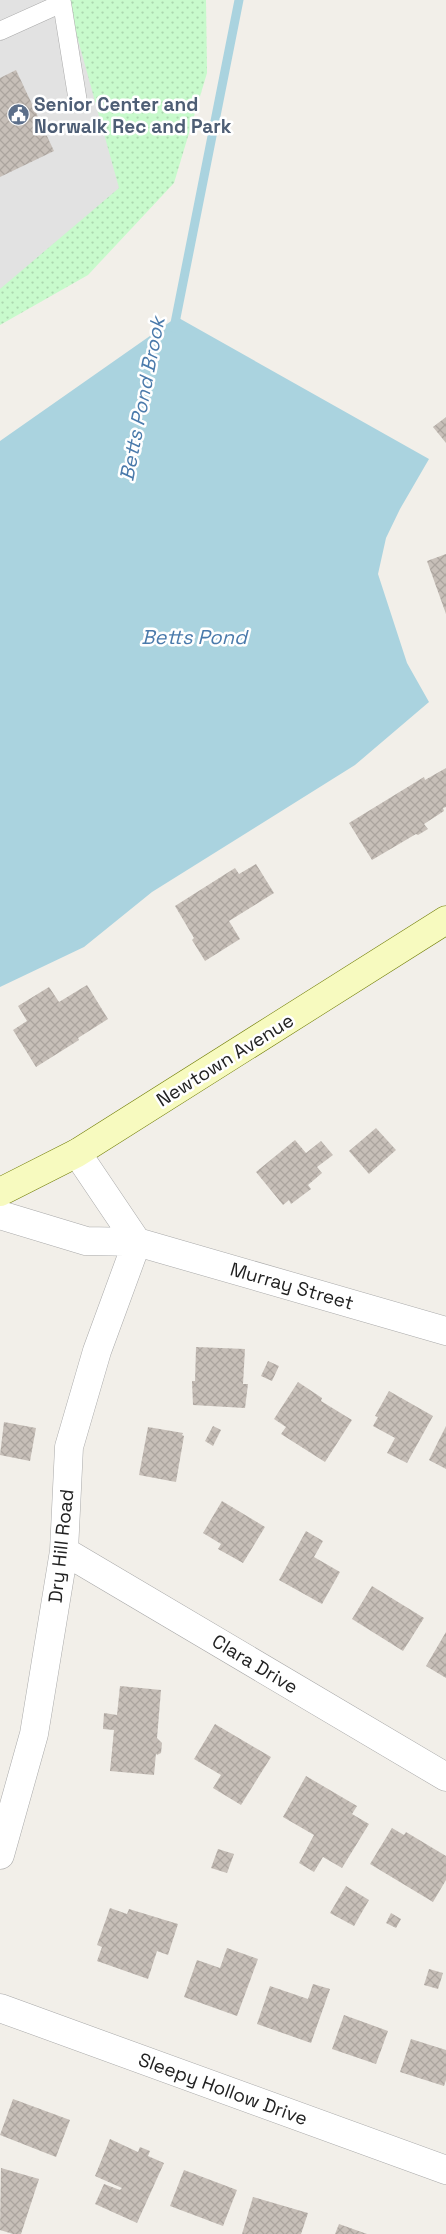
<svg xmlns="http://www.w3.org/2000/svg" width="446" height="2234" viewBox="0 0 446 2234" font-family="'Space Grotesk',sans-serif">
<defs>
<pattern id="park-dots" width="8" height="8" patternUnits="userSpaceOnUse" patternTransform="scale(1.25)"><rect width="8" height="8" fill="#c8facc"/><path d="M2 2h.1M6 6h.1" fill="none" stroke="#acd6af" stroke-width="1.8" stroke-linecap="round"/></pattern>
<pattern id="building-cross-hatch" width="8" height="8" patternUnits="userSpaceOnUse" patternTransform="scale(1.25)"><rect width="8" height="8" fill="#c7bfb8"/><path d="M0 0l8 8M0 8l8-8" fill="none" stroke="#aba49e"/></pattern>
</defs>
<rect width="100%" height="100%" fill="#f2efe9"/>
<path fill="url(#park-dots)" d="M0,0h206l1,73 -33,110 -86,92 -88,50z"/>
<path fill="#e2e2e2" d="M0,0h67l52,188 -119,101z"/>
<path fill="#aad3df" d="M177,317l252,142 -29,50 -14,29 -8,36 29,89 22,39 -74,63 -203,127 -68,55 -84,40v-546z"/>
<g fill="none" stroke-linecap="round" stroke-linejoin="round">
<path stroke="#aad3df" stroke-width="9" d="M174,328l65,-328"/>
</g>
<path fill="url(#building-cross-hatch)" d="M16,70l38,81 -54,26v-99z
M446,417v26l-13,-16z
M446,554v60l-19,-53z
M446,768v39l-3,1 1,3 -20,13 4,5 -10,6 -2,-1 -44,26 -23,-37 75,-46 1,3z
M256,864l18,29 -45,28 11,18 -35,22 -13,-21 2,-2 -19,-32 60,-38 4,6z
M87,985l21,34 -30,19 1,2 -43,27 -23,-37 14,-9 -9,-15 31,-19 10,15z
M376,1128l20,22 -27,24 -20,-23z
M295,1140l11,13 15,-12 12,14 -16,12 5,6 -14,12 3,4 -20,15 -2,-4 -6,5 -27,-33z
M196,1347l49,2 -2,35h5l-3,24 -52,-3 -1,-24h3z
M268,1361l11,5 -7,15 -11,-5z
M298,1382l24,16 -1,3 31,19 -27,42 -44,-28 5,-7 -12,-8z
M389,1391l44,25 -26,47 -20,-10 8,-15 -22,-12 5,-9 -3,-1z
M4,1422l32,6 -6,33 -30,-6z
M213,1426l8,4 -8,16 -8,-5z
M446,1426v43l-17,-9z
M148,1427l35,6 -1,2 2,1 -8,46 -37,-7z
M222,1501l43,26 -22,36 -25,-14 3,-5 -18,-11z
M306,1531l17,10 -9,16 26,15 -18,32 -43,-24z
M372,1586l52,32 -21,33 -51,-32z
M446,1632v46l-20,-12z
M120,1686l41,4 -4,48 5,5 -1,10 -4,2 -1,-2 -2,22 -44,-4 4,-41 -11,-1 1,-16 13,2z
M215,1724l56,33 -30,48 -28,-17 8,-13 -27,-16z
M306,1776l51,30 -5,8 17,10 -27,44 -19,-11 -9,15 -15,-9 15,-28 -31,-18z
M392,1828l12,7 2,-3 40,24v24l-13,22 -63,-38z
M218,1849l16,5 -7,19 -16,-5z
M346,1886l23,14 -15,26 -24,-13z
M110,1908l17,6 2,-5 49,15 -10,31 -11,-4 -9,28 -51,-18 5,-14 -5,-2z
M391,1913l10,6 -5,9 -10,-5z
M227,1948l31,11 -21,57 -53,-19 13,-37 23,8z
M429,1969l14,4 -5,16 -14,-4z
M313,1984l17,5 -19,54 -54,-19 13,-38 38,13z
M344,2015l44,16 -12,33 -44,-15z
M411,2039l35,11v30l-2,6 -44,-14z
M13,2099l57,21 -14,37 -56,-22z
M110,2139l28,13 2,-5 10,4 -2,5 16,7 -27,60 -42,-19 9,-20 16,6 2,-2 -27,-12z
M1,2168l38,11 -18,55h-8l-13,-4z
M184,2170l53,20 -14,36 -53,-20z
M253,2197l55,16 -7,21h-59z
M339,2224l28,10h-32z"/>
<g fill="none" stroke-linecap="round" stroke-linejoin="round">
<defs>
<path id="service" d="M62,3l16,99
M0,31l62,-28 -1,-3"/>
<path id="minor" d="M77,1153l60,89 309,89
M0,1215l86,26 51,1 -40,109 -28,96 -5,104 -30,183 -34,121
M64,1551l382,226
M0,2008l446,162"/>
<path id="secondary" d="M0,1192l77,-39 369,-233"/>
</defs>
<use href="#service" stroke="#a9a9a9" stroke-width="19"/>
<use href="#minor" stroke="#a9a9a9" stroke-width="29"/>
<use href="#secondary" stroke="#707d05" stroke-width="29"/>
<use href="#service" stroke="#fff" stroke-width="18"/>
<use href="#minor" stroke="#fff" stroke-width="28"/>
<use href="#secondary" stroke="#f7fabf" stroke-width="28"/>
</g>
<defs>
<symbol id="civic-disc" viewBox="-11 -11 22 22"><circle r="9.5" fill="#5c6f8a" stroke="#fff"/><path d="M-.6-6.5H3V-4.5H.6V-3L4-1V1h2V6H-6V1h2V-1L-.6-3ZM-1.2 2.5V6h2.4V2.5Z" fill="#fff"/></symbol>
</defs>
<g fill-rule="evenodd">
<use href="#civic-disc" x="6" y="102" width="25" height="25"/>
</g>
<g text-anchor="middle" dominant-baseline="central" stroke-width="5" stroke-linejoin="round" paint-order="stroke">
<g font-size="19" font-weight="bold" fill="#4e5e75" stroke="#fff" text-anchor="start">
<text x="34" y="104">Senior Center and<tspan x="34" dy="22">Norwalk Rec and Park</tspan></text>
</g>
<g font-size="19" fill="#222" stroke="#fff">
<text transform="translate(225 1060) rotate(-32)">Newtown Avenue</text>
<text transform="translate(292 1286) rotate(16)">Murray Street</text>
<text transform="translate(61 1546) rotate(-84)">Dry Hill Road</text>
<text transform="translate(255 1664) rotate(31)">Clara Drive</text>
<text transform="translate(223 2089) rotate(20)">Sleepy Hollow Drive</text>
</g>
<g font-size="20" font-style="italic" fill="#4a7aab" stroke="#fff">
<text transform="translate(142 399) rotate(-79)">Betts Pond Brook</text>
<text x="194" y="637">Betts Pond</text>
</g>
</g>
</svg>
